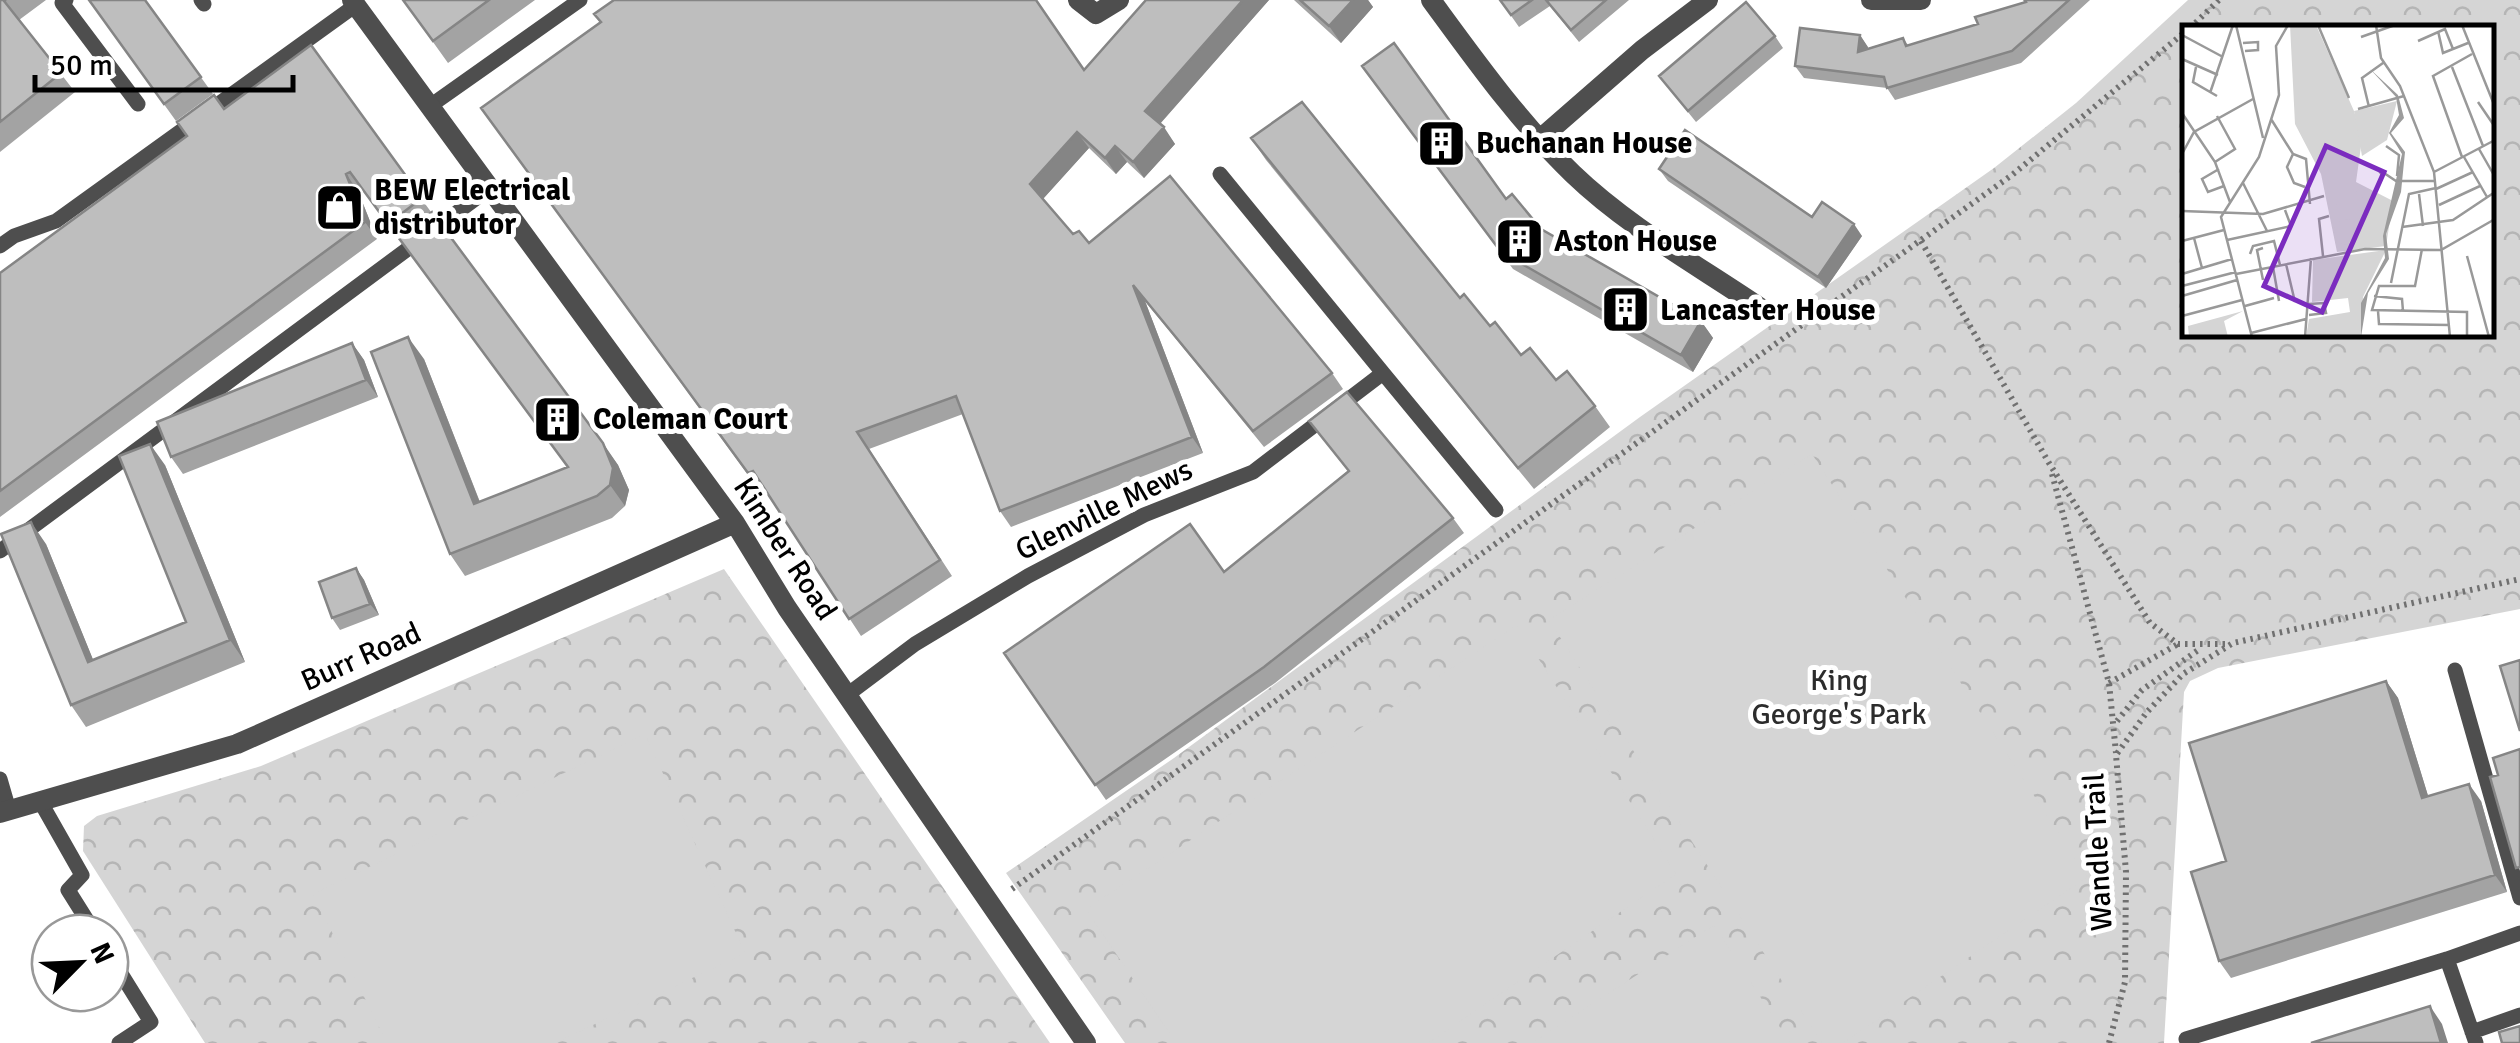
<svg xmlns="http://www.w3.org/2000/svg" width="2520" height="1043" viewBox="0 0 2520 1043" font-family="Signika,sans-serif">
<defs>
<pattern id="park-crowns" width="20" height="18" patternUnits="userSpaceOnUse" patternTransform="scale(2.5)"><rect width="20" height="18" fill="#d5d5d5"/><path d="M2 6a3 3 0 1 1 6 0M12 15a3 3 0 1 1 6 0" fill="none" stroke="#b5b5b5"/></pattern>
</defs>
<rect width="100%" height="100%" fill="#fff"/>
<path fill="url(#park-crowns)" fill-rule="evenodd" d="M2188,0h332v609l-302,59 -28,13 -6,11 -20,351h-1039l-119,-170 168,-115 466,-341 354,-249 82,-65zM2185,28h307v307h-307z
M724,569l326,474h-845l-122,-192 1,-25 13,-10 164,-50z"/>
<path fill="#d5d5d5" d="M1812,454l275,423 -244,166h-21l-273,-423z
M1517,625l159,249 -248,169h-252l-90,-134z
M645,734l100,219 -190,90h-168l-74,-149z
M1714,925l76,118h-258z"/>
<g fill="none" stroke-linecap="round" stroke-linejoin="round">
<path stroke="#707070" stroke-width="6" stroke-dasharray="2.5 5" stroke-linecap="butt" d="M2190,28l29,-28
M1921,241l128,222 101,160 28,21h49
M2052,474l57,209 7,70
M2109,683l69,-39
M2117,721l25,-31 59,-42
M1012,889l1000,-714 173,-143
M2109,1043l16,-61 1,-110 -10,-117 31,-43 36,-38 50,-31 287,-64"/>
<path stroke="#4e4e4e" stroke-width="15" d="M66,0l-4,3 76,101
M201,0l3,4
M430,106l150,-106
M1220,174l163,199
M0,246l14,-10 42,-15 300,-216
M0,551l490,-363
M2455,670l65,228
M847,695l68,-51 113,-68 116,-61 109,-43 130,-99 113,137
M0,779l9,31
M40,801l42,74 -14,15 27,43
M110,956l41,66 -32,21
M2472,1032l48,-17
M2186,1039l261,-80
M2476,1043l-29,-84 73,-26"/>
<path stroke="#4e4e4e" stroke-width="20" d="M352,0l383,523 52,85 299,435
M1078,0l18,14 23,-14
M1431,0c44,60 88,122 142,174 55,53 126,92 189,135
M1871,0h50
M1540,139l102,-89 66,-50
M0,813l237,-69 498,-221"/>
</g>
<path fill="#a3a3a3" d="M0,0h46l-27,20 56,72 -75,60z
M89,0h56l68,94 -37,27z
M403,0h132l-87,63z
M1146,0h123l-109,124 15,20 -31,34 -17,-16 -11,12 -27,-26 -46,51 30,35 259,139 11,16 -79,58 -119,-146 58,152 -192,74 -11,-16 -37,-97 -94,35 83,127 -91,60 -97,-148 -5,2 -278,-382 119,-85 -6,-9 490,55z
M1294,0h74l5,7 -32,36z
M1500,0h129l-50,42 -29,-36 -31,21z
M2023,0h67l-69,63 -126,37 -8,-12 -83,-10 -9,-12 65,-31 8,13 35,-10 5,7 70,-21 46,-22z
M1775,36l8,12 -87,74 -37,-46z
M311,45l120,167 187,253 11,25 -4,16 -13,12 -147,58 -15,-22 -26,-195 56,143 88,-35 -206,-278 -4,2 19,48 -377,278v-244z
M1374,83l167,146 160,92 12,17 -20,34 -180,-103z
M1251,138l209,160 61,57 74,51 15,21 -76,62 -268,-329z
M1659,169l153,48 50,19 -36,52 -158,-107z
M352,343l12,17 14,37 -195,77 -12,-17z
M1309,421l144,97 11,15 -189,150 -169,117 -102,-147 220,-81 124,-101z
M165,465l80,197 -159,65 -15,-22 -25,-161 47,116 93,-38z
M356,568l8,12 15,35 -39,15 -8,-12z
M2386,681l12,17 30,98 53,5 26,91 -276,86 -12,-17 7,-100z"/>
<path fill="#858585" d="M1243,0h26l-112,127 -12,-16z
M1353,0h15l5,7 -32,36 -12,-17z
M1860,35l8,12 -2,16 -8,-11z
M1164,127l11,17 -31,34 -11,-16z
M1077,132l12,16 -47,52 -12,-16z
M1115,146l12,16 -11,12 -11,-16z
M346,174l12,17 19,48 -12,-17z
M1854,224l8,12 -36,52 -8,-11z
M1133,285l12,16 58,152 -11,-16z
M1701,321l12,17 -20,34 -12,-17z
M408,337l16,22 65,167 -15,-22z
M352,343l12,17 14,37 -12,-17z
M603,443l15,22 11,25 -4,16 -15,-21z
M150,444l15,21 80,197 -15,-22z
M31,522l15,22 57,140 -15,-22z
M356,568l8,12 15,35 -9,-11z
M2386,681l12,17 36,117 -12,-17z
M2469,784l12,17 26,91 -12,-17z
M2430,1006l12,18 6,19h-7z"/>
<path fill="#bebebe" stroke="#858585" stroke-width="2.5" d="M0,0h6l-2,1 57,72 -61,49z
M89,0h56l56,77 -37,27z
M403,0h86l-56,41z
M614,0h422l48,70 62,-70h97l-98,111 19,16 -31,35 -18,-16 -10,12 -28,-26 -47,52 43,50 6,-3 10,12 81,-67 162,197 -79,58 -120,-146 59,152 -192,74 -44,-115 -99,36 83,128 -91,59 -96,-148 -5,2 -267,-365 120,-86 -7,-8z
M1300,0h53l-24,26z
M1500,0h32l-21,15z
M1546,0h60l-35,30z
M2025,0h44l-57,51 -125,37 -3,-11 -89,-11 5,-38 60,7 -2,17 45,-14 3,8 72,-22 -3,-7 51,-15z
M1746,2l29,34 -87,75 -29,-35z
M1394,43l112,156 6,-5 29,35 160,92 -20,34 -180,-103 -139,-186z
M311,45l111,153 -34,26 -38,-52 -4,2 19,48 -365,269v-218l187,-137 -10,-14 37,-27 10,14z
M1302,102l158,196 4,-4 26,32 5,-4 26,33 9,-7 26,32 11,-9 28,35 -77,62 -267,-330z
M1685,130l127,87 10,-15 32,22 -36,53 -159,-108z
M432,212l171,231 10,25 -3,17 -13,11 -147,58 -79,-202 37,-15 66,167 94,-37 -170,-230z
M352,343l14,37 -195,77 -14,-35z
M1347,392l106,126 -189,149 -169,118 -91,-132 186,-129 34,48 125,-101 -40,-50z
M150,444l80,196 -159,65 -70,-171 30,-12 57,140 98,-40 -67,-166z
M356,568l14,36 -38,14 -13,-36z
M2520,660v71l-20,-65z
M2386,681l36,117 47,-14 26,91 -276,86 -28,-89 35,-11 -37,-118z
M2520,749v118l-4,1 -26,-91 8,-2 -5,-17z
M2430,1006l11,37h-130z
M2520,1026v17h-18l-3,-11z"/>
<defs>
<symbol id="building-square" viewBox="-11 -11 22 22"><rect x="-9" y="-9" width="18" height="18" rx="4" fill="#000" stroke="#fff"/><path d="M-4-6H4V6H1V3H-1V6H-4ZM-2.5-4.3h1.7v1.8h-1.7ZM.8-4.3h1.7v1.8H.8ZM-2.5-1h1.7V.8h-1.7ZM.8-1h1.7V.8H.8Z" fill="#fff"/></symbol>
<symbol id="shop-square" viewBox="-11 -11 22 22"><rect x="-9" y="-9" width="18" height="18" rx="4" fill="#000" stroke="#fff"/><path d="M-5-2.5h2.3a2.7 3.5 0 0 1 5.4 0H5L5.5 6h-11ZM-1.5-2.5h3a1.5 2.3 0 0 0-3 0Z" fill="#fff"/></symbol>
</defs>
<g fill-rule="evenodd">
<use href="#building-square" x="1414" y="116" width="55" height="55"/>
<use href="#shop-square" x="312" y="180" width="55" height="55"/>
<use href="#building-square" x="1492" y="214" width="55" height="55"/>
<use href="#building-square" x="1598" y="282" width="55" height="55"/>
<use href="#building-square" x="530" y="392" width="55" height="55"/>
</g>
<g text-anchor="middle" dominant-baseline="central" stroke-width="10" stroke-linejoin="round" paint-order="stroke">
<g font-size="30" font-weight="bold" fill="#000" stroke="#fff" text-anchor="start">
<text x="1476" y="143">Buchanan House</text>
<text x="374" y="190">BEW Electrical<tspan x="374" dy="34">distributor</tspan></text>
<text x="1554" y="241">Aston House</text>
<text x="1660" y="310">Lancaster House</text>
<text x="593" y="419">Coleman Court</text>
</g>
<g font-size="30" fill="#000" stroke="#fff">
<text transform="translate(1104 510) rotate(-26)">Glenville Mews</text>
<text transform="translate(785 549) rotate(57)">Kimber Road</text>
<text transform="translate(361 657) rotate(-24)">Burr Road</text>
<text transform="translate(2098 852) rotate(-93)">Wandle Trail</text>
</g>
<g font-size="30" fill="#2c2c2c" stroke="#fff">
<text x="1839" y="680">King<tspan x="1839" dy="34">George's Park</tspan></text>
</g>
</g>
<g transform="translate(2182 25)">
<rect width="312" height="312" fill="#fff"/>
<path d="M108,0h26l38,86 8,28 -6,43 37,19 -7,45 -49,6 -16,-78 -26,-50zM204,225l-23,47 -2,40h-55l3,-18 41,-7 -2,-14 -36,4 1,-42zM61,286l-19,10 4,16h-39l-1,-11z" fill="#d5d5d5"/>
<path d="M215,76l-10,39 -25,16 -8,-45zM154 179a14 14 0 1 1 28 0a14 14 0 1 1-28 0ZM152 207a13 13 0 1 1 26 0a13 13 0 1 1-26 0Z" fill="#d5d5d5"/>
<path d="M188,44l28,26 6,23 -13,15 14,19 -4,40 -15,42 3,25 -21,34 -7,44v-34l24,-45 -2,-22 19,-82 -13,-21 10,-18 -3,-18z" fill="#9c9c9c"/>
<path fill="none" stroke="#999" stroke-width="2.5" d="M54,0l27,113M136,0l31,73M194,0l5,33 19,28 34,86 16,165M280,0l33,82M256,6l5,22 25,-10M0,10l41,22M179,12l34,-12M236,16l27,-12 8,20M61,18l15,-1v8l-13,1M0,34l36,16M14,42l-3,15 24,14M270,42l31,79M28,68l23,-68M296,77l17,25M187,82l-7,-29 21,-15M176,84l46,-13M0,88l33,49 15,40M89,94l22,35 13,5 4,45M204,121l13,9 -2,21M297,124l16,28M0,129l12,-22 59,-33M111,129l-6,13 7,16 11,4M280,132l-29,-81 39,-22M282,132l23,40M33,137l20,-13 -18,-33M37,144l-17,10 6,13 16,-6M252,147l61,-32M200,150l-4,-6 18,12h39M61,158l24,48M254,164l37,-17M237,169l4,32M257,180l41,-19M0,186l81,3 61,-18M220,202l51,-7 42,-28M12,213l8,30M45,215l64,-14 -6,-16M0,216l42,-11M81,223l-6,2 6,30M240,224l-7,37h-36l-7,24 95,2v25M68,229l3,-8 21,-5 6,24M141,231l-4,-37 10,-3M285,231l22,81M104,239l9,38M91,242l6,34M0,249l50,-15M54,249l129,-25 76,1 54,-31M209,258l18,-89 27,-6M0,261l54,-14M0,271l55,-16M192,271l28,3 1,12M127,279l15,-1 2,10 -17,2M63,281l29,-8M196,286l1,13 71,1M0,291l60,-16M69,308l55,-14M70,312l-31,-120 38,-60 20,-62 -3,-49 12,-21M123,312l6,-79"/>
<path fill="#7b2cbf" fill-opacity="0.15" stroke="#7b2cbf" stroke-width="5" d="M144,121l58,26 -62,140 -58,-26z"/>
<rect width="312" height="312" fill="none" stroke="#000" stroke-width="5"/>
</g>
<g transform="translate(80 963) rotate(66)"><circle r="48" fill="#ffffff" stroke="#999999" stroke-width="2.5"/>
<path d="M0-8L18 38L0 25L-18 38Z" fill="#000000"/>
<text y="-15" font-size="28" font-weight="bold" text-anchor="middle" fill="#000000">N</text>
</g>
<path d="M35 75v15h258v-15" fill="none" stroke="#000000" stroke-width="5"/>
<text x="50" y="75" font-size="30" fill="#000000" stroke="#ffffff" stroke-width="8" paint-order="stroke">50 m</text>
</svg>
